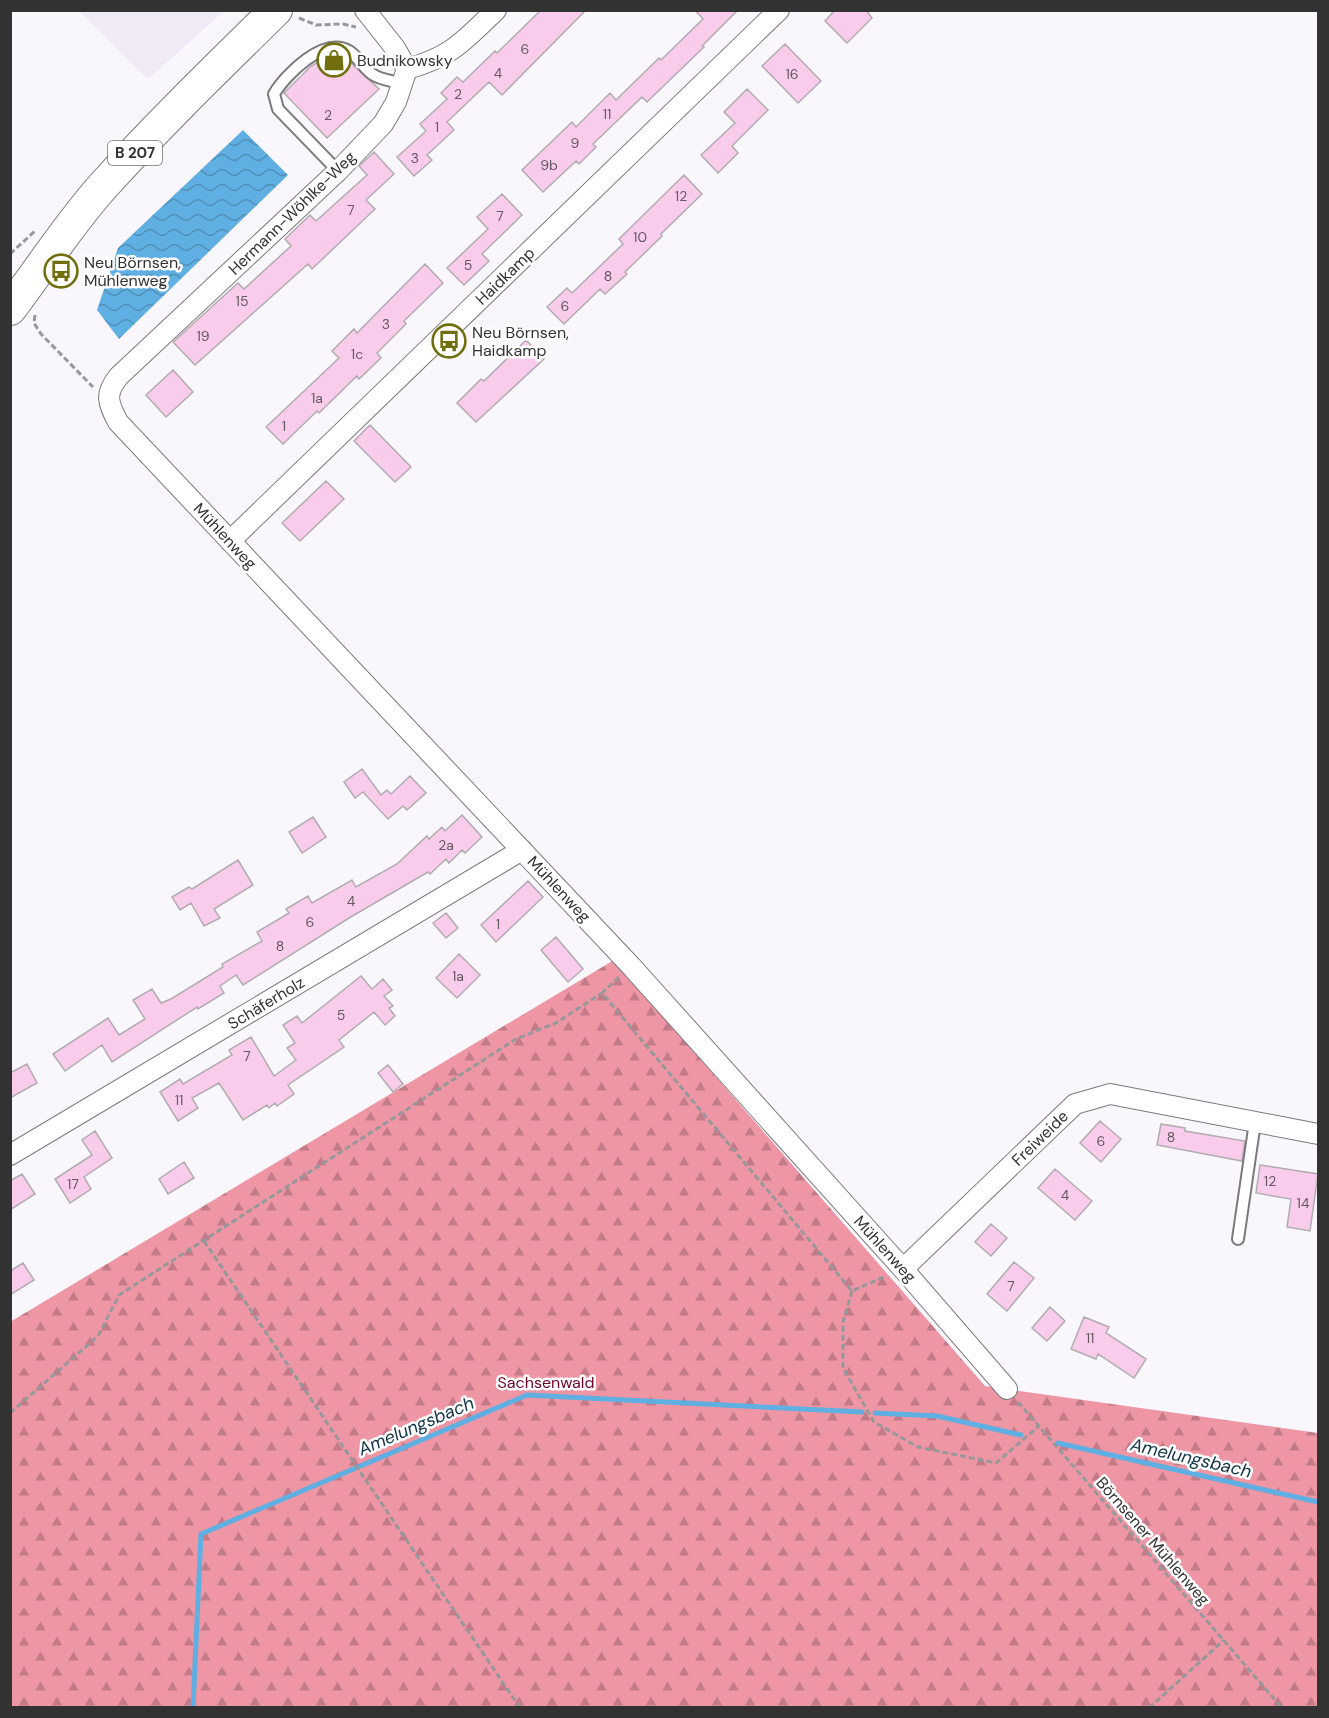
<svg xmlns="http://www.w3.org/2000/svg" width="1329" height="1718" viewBox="0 0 1329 1718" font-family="'DM Sans',sans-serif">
<defs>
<pattern id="forest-firs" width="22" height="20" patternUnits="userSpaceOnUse" patternTransform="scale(1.5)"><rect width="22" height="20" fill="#ef96a5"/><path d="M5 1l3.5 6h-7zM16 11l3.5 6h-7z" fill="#c27b87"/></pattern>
<pattern id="water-waves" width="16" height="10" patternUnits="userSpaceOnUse" patternTransform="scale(1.5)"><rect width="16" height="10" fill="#60afe2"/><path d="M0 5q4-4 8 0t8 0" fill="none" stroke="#508fb8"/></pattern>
</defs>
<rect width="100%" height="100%" fill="#f9f7fc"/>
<path fill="#efeaf6" d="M79,11h145l-76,68z"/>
<path fill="url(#forest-firs)" d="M614,960l371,426 333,47v274h-1307l-1,-385z"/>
<path fill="url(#water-waves)" d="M243,130l45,45 -169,164 -22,-29 21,-62z"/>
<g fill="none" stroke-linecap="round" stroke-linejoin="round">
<path stroke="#60afe2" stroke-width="5" d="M875,1413l62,3 84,19
M1058,1443l260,59
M193,1708l8,-174 326,-139 335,17"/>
</g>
<path fill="#f9ccec" stroke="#b1acaf" stroke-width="1.5" d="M541,10h45l-84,85 -13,-13 -42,40 7,8 -27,25 5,5 -18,16 -17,-19 29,-26 -6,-7 27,-25 -6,-6 16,-16 6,5 32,-31 2,2z
M695,10h43l-36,36 2,1 -57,55 -5,-5 -49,47 3,3 -17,17 -3,-3 -33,31 -21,-22 50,-48 4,5 34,-34 6,7 43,-42 2,2 42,-41z
M835,10h31l6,8 -25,25 -22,-22z
M785,44l36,37 -23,22 -36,-37z
M340,56l7,3 32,30 -52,49 -43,-45 27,-27 17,-9 5,5z
M747,89l21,21 -36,36 6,7 -20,20 -17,-18 34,-32 -11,-11z
M374,152l20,22 -28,26 9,9 -63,60 -4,-5 -113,101 -22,-23 65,-59 6,6 47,-43 -6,-7 25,-24 6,6 51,-46 -8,-9z
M684,175l18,19 -41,40 1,2 -37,36 2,2 -22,20 -5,-5 -36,35 -17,-17 20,-19 5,5 51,-49 -4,-5z
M502,194l20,21 -40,39 7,7 -25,24 -17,-17 41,-39 -11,-12z
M425,264l18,19 -39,38 2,3 -29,29 4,5 -22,21 -2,-3 -38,37 -2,-2 -34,33 -17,-17 73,-69 -7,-7 22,-22 3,4z
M526,340l18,19 -68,63 -19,-19 24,-24 3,2z
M173,370l20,22 -27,25 -20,-22z
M370,425l41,42 -16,15 -41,-41z
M326,481l18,18 -44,42 -18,-18z
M362,769l19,26 6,-5 4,4 19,-18 16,17 -19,17 -4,-4 -15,13 -25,-27 -8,6 -11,-16z
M462,815l20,22 -17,16 -3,-3 -13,13 -3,-4 -16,15 -2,-2 -79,46 -106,67 -7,-10 -16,11 4,7 -26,16 -1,-2 -85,55 -10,-17 -37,26 -12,-17 55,-36 11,17 26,-16 -12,-19 19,-11 9,14 10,-4 52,-32 -1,-3 40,-23 -5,-9 32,-19 -3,-4 22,-13 4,7 40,-23 4,7 41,-23 30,-28 2,3 13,-12 3,4z
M313,817l13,20 -24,16 -13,-21z
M238,860l15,25 -39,24 6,9 -16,8 -13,-23 -11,7 -8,-13 17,-10 3,2z
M528,881l15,16 -47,45 -15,-17z
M446,913l12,15 -12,10 -13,-15z
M556,937l27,32 -15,13 -27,-32z
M459,954l21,21 -23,23 -21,-20z
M361,976l11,13 11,-10 9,11 -8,6 9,10 -4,2 6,8 -10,9 -11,-13 -35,28 5,7 -56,38 6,9 -17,12 -2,-3 -6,5 -2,-3 -24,15 -24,-37 -27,15 6,10 -20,13 -18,-29 20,-13 3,5 49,-29 -3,-5 22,-13 23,39 22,-16 -9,-12 8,-5 -12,-18 14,-9 5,7z
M27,1064l10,19 -27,15v-25z
M388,1065l15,19 -10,8 -15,-19z
M1100,1121l21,18 -20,23 -21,-19z
M1161,1124l24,4v3l60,10 -3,20 -85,-16z
M95,1131l17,27 -28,19 7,12 -21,14 -15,-24 37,-24 -10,-15z
M184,1162l10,16 -26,16 -9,-15z
M1260,1165l58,9 -8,57 -23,-4 4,-28 -35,-6z
M1055,1169l37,32 -17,19 -37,-32z
M22,1174l13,20 -25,16v-29z
M991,1224l16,14 -16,18 -16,-14z
M1014,1262l20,16 -27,33 -20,-17z
M23,1263l11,17 -24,15v-24z
M1050,1307l15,14 -18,20 -15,-13z
M1084,1317l25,10 -3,6 40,26 -12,19 -36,-24 -2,5 -25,-10z"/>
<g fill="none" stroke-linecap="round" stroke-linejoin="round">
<defs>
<path id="service" d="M338,171l-60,-62 -4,-15c12,-20 50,-58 75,-43 9,6 15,17 23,23 8,6 22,7 32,10
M1238,1239l17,-117"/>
<path id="minor" d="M365,10l30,38 12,21 -11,33 -13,22 -45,47 -219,205c-15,18 -11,27 -1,46l513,544 272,303 104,120
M407,69c44,-12 57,-28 89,-59
M230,541l549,-531
M10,1155l512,-305
M903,1269l172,-165 35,-10 208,40"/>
<path id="primary" d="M10,309c31,-41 59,-85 93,-123 55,-61 114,-118 173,-176"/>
</defs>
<use href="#service" stroke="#7a797c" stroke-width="14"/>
<use href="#minor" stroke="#7a797c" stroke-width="22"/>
<use href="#primary" stroke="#7a797c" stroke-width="34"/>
<path stroke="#98979a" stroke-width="3" stroke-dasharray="6 3" stroke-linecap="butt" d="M299,18l17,7 27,-1 13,3
M10,254l25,-23
M35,315l-1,8 7,11 52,53
M619,977l-17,16 250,298 34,-15
M204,1241l316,467
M852,1291l-9,31v46l31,54 44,25 78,16 43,-37
M1018,1402l264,306
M10,1413l88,-77 21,-41 397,-256 40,-16 46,-30
M1149,1708l75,-68"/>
<use href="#service" stroke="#fff" stroke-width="10"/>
<use href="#minor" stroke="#fff" stroke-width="20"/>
<use href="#primary" stroke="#fff" stroke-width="32"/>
</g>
<defs>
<symbol id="shop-ring" viewBox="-11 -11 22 22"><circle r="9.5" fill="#fff" stroke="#716e0d" stroke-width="1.5"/><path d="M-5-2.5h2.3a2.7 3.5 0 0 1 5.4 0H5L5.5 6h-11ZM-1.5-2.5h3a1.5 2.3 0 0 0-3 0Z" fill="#716e0d"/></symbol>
<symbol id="bus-ring" viewBox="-11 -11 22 22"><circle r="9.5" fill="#fff" stroke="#716e0d" stroke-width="1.5"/><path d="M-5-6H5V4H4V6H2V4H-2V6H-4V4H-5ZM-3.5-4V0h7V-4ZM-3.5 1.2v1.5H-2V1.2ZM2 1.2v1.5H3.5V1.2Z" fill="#716e0d"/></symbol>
</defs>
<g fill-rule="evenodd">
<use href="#shop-ring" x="315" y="41" width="38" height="38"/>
<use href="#bus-ring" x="42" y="252" width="38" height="38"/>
<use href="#bus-ring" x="430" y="322" width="38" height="38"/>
</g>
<g text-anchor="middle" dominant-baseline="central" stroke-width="5" stroke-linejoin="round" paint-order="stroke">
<g font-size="14" fill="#645861">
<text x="525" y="49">6</text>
<text x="498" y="73">4</text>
<text x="792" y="74">16</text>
<text x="458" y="94">2</text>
<text x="607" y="114">11</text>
<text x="328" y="115">2</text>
<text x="437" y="127">1</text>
<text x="575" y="143">9</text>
<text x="415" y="158">3</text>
<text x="549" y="165">9b</text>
<text x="681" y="196">12</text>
<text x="351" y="210">7</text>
<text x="500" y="216">7</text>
<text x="640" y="237">10</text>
<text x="468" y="265">5</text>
<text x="608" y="276">8</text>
<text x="242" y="301">15</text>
<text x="565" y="306">6</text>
<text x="386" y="324">3</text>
<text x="203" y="336">19</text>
<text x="357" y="354">1c</text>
<text x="317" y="398">1a</text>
<text x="284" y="426">1</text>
<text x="446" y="845">2a</text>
<text x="351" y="901">4</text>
<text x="310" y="922">6</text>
<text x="498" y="924">1</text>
<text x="280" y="946">8</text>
<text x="458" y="976">1a</text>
<text x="341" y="1015">5</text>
<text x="247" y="1056">7</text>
<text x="179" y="1100">11</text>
<text x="1171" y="1137">8</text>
<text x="1101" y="1141">6</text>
<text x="1270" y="1181">12</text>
<text x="73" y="1184">17</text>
<text x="1065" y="1195">4</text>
<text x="1303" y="1203">14</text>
<text x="1011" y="1286">7</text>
<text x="1090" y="1338">11</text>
</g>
<rect fill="#fff" stroke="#707070" stroke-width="1.5" x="108" y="141" width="54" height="24" rx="4.5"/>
<g font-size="15" font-weight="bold" fill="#323233">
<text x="135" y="153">B 207</text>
</g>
<g font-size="16" fill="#323233" stroke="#fff" text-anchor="start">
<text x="357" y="60">Budnikowsky</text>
<text x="84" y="262">Neu Börnsen,<tspan x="84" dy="18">Mühlenweg</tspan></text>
<text x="472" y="332">Neu Börnsen,<tspan x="472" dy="18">Haidkamp</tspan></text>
</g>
<g font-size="16" fill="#323233" stroke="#fff">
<text transform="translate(292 213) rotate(-44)">Hermann-Wöhlke-Weg</text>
<text transform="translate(505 276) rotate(-44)">Haidkamp</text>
<text transform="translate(225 536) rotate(47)">Mühlenweg</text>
<text transform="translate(559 889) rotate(47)">Mühlenweg</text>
<text transform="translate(266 1003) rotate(-31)">Schäferholz</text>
<text transform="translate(1040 1138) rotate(-44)">Freiweide</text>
<text transform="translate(885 1249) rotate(48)">Mühlenweg</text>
<text transform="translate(1153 1541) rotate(49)">Börnsener Mühlenweg</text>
</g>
<g font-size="16" fill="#6f0129" stroke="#fff">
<text x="546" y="1382">Sachsenwald</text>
</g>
<g font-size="18" font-style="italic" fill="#0f3247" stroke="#fff">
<text transform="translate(416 1426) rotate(-23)">Amelungsbach</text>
<text transform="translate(1191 1458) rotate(13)">Amelungsbach</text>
</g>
</g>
<rect width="1329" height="1718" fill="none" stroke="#323233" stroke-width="24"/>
</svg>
